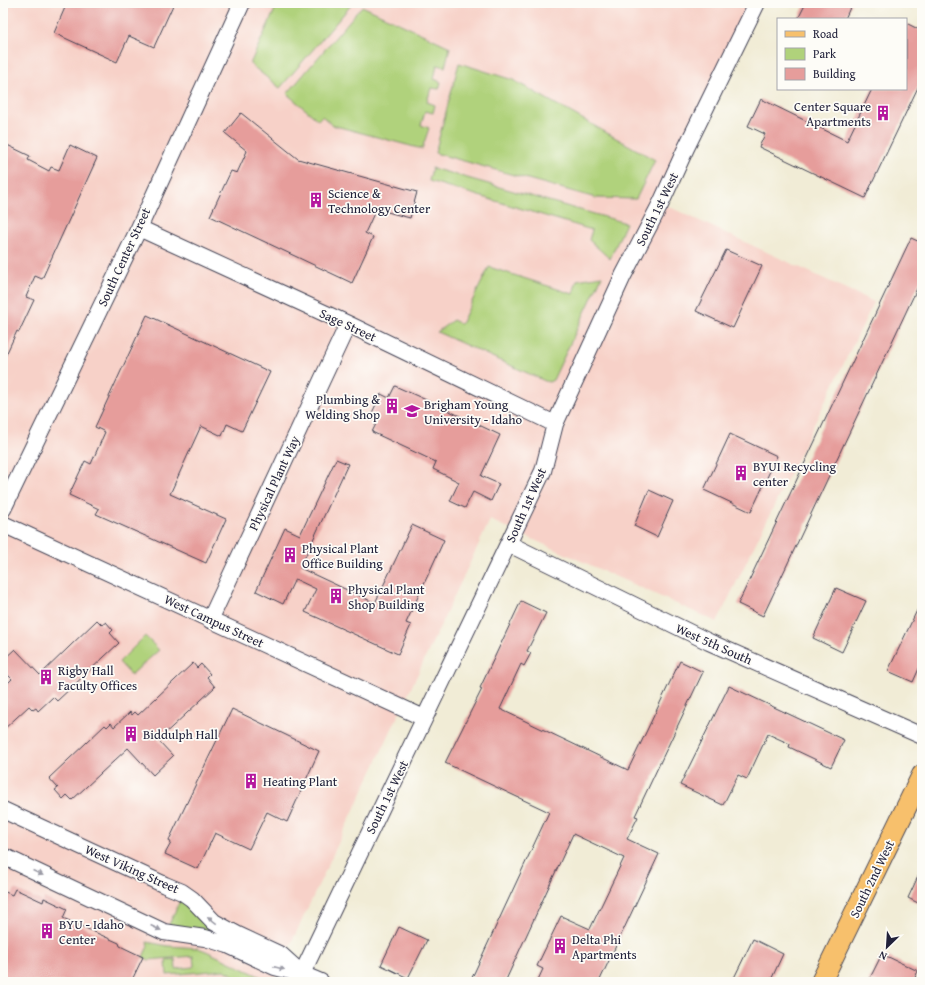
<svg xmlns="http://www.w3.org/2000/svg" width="925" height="985" viewBox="0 0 925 985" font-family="'Gentium Book Plus',serif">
<rect width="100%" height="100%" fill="#fdfcf7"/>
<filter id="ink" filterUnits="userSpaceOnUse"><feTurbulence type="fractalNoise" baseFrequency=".025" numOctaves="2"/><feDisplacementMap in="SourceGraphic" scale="8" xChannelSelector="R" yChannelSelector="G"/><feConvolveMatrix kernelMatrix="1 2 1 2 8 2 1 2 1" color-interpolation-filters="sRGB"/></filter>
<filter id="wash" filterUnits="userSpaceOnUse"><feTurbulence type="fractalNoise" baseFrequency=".012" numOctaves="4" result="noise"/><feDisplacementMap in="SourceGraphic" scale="16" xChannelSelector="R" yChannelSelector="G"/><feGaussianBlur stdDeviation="0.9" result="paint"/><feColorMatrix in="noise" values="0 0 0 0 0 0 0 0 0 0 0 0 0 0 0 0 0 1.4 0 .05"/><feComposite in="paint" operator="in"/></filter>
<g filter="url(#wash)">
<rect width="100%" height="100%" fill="#f1ecd6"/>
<path fill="#f7d1c8" d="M3,3h756l-98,200 213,99 -157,320 -227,-102 -217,462h-270z"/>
<path fill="#b0d27b" stroke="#697a5b" d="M278,3h75l-73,85 -30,-24z
M362,6l88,41 -5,20 -8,-2 -3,14 7,3 -2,7 -8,-1 -4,14 8,3 -2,8 -8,-2 -4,14 8,3 -7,21 -90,-24 -10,-9 -4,4 -31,-26z
M459,63l54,17 142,80 -19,39 -40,-1 -161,-45z
M432,168l194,55 -16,36 -21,-19 3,-10 -163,-49z
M489,267l84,27 4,-14 25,-4 -49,104 -4,2 -4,-1 -108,-49 16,-12 8,4z
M145,636l14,14 -28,25 -12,-13z
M181,898l36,32 -1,4 -48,-7z
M147,942l21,4 30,2 8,3 55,26 5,5h-26l-8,-8 -8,-4 -57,5 -1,-15 9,-1 1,10 17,-2 1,-1 -1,-10 -44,4 -6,-3 5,-11z"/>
<g id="blocks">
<path fill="#e69d9b" d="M67,3h107l-20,44 -25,-11 -12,26 -63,-29z
M806,3h46l-7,16h-47z
M906,23l16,8v48l-57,119 -106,-51 6,-13 -17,-8 13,-27 86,42 25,-52h34z
M241,113l57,46 119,33 -7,26 -34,-9 -11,24 8,4 -21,46 -142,-67 21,-45 6,2 10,-22 -22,-18z
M3,143l27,13 -2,4 21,11 2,-4 8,3 11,-25 27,13 -55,121 -7,-3 -9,21 8,3 -15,32 -2,-1 -14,30z
M911,238l11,5v35l-159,338 -25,-12z
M726,250l36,16 -29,62 -37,-17z
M147,315l123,57 -28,59 -15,-7 -5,12 -21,-10 -31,68 56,25 -20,44 -110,-49 3,-5 -30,-14 16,-34 6,3 14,-32 -10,-5z
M395,386l29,13 76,36 -19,41 18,8 -8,17 -18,-9 -8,16 -15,-7 9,-19 -26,-13 3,-7 -64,-30 7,-14 -8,-3 10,-21 8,4z
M730,434l47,22 -26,56 -47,-22z
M336,459l12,5 -48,104 75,35 37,-78 32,15 -38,83 5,2 -13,29 -93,-42 11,-23 -21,-10 -12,25 -27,-13 29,-63 15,7z
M649,490l24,11 -16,36 -23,-11z
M836,588l30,13 -24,51 -29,-14z
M922,600v62l-9,20 -25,-11z
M521,601l25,12 -19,38 4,2 -7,13 -3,-2 -21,45 128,61 52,-109 23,11 -68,144 3,1 -11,22 32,15 -60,128h-62l6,-13 -6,-3 24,-50 29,13 34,-71 -51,-24 -68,148h-35l79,-170 -104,-49 37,-74 -2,-1z
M97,620l5,5 4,-3 7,8 -3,3 9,10 -62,58 -4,-4 -15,14 -2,-3 -3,2 -4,-4 -26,24v-42l9,-9 -9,-9v-10l12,-11 25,26z
M193,663l4,5 4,-4 9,10 -3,3 8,10 -57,53 15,16 -20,19 -25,-27 -56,52 -5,-5 -4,4 -8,-9 3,-2 -9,-10 56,-53 2,2 4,-4 3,4 16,-15 2,3 3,-3 3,3z
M729,686l115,54 -13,27 -42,-20 1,-3 -22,-10 -21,45 -9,-4 -15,30 -43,-20z
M232,709l87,42 -32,71 -20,-10 -18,37 -34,-16 -17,36 -33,-15 6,-11 -2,-3z
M922,868v37l-14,-7z
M15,889l28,13 1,-4 23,11 -4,9 56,25 1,3 23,11 -12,25h-128v-91l9,4z
M399,927l28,13 -19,38 -27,-13z
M753,939l30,15 -13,28h-38z
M882,954l36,17 -5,11h-45z"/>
</g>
</g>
<g filter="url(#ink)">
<use href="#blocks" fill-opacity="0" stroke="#414052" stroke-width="1"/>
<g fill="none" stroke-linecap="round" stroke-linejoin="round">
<defs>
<path id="minor" d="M139,228l209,96 207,100
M3,509l136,-281 103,-225
M3,524l421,194
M509,544l200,98 213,94
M210,620l138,-296
M3,810l162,75 17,7 10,7 22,23 24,13 43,20 21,19 -27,-7 -47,-22 -23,-7 -41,-6 -161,-76
M302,974l19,8
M298,982l245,-511 12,-47 68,-148 38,-73 25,-55 71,-145"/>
<path id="major" d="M821,982l101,-207"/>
</defs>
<use href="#minor" stroke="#414052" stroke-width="18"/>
<use href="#major" stroke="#414052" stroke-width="22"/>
<use href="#minor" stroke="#fff" stroke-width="16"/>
<use href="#major" stroke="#f7c06c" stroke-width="20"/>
</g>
<defs><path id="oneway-solid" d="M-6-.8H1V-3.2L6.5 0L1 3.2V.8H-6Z"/></defs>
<g fill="#9c9ca7">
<use href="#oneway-solid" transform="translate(38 873) rotate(25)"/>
<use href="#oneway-solid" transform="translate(212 920) rotate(-143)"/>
<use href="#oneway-solid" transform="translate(156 928) rotate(25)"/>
<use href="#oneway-solid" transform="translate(279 968) rotate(15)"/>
</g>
</g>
<defs>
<symbol id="building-bare" viewBox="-9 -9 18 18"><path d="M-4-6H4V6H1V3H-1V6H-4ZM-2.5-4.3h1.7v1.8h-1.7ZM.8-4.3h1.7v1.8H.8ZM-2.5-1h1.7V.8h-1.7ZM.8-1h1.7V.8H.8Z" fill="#b5179e" stroke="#fdfcf7" stroke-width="2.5" paint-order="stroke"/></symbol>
<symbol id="university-bare" viewBox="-9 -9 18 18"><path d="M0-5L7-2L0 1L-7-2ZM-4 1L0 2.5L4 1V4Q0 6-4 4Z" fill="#b5179e" stroke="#fdfcf7" stroke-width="2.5" paint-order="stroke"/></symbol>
</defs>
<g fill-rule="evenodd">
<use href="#building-bare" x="872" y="102" width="22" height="22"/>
<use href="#building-bare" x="305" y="189" width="22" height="22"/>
<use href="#building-bare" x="381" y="395" width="22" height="22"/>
<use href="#university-bare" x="401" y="400" width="22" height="22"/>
<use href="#building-bare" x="730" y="462" width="22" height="22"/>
<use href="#building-bare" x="279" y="544" width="22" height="22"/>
<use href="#building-bare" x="325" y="585" width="22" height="22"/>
<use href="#building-bare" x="35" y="666" width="22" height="22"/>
<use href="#building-bare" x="120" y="723" width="22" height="22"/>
<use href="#building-bare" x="240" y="770" width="22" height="22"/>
<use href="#building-bare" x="36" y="920" width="22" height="22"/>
<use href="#building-bare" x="549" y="935" width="22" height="22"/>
</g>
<g text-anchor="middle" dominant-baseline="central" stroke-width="3.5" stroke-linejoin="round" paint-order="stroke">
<g font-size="13" fill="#22223b" stroke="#fdfcf7" text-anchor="start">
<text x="871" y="106" text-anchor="end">Center Square<tspan x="871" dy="15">Apartments</tspan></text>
<text x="328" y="193">Science &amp;<tspan x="328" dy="15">Technology Center</tspan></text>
<text x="380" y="399" text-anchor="end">Plumbing &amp;<tspan x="380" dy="15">Welding Shop</tspan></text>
<text x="424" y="404">Brigham Young<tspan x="424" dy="15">University - Idaho</tspan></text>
<text x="753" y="466">BYUI Recycling<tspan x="753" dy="15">center</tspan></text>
<text x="302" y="548">Physical Plant<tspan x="302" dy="15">Office Building</tspan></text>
<text x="348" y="589">Physical Plant<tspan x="348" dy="15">Shop Building</tspan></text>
<text x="58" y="670">Rigby Hall<tspan x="58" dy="15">Faculty Offices</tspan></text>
<text x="143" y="734">Biddulph Hall</text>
<text x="263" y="781">Heating Plant</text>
<text x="59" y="924">BYU - Idaho<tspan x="59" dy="15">Center</tspan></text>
<text x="572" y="939">Delta Phi<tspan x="572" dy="15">Apartments</tspan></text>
</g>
<g font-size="13" fill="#22223b" stroke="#fdfcf7">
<text transform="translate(657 209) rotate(-64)">South 1st West</text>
<text transform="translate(124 257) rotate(-65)">South Center Street</text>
<text transform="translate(348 325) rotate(25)">Sage Street</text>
<text transform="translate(274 483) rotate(-65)">Physical Plant Way</text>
<text transform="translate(526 505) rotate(-66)">South 1st West</text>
<text transform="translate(214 621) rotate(25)">West Campus Street</text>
<text transform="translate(714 644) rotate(24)">West 5th South</text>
<text transform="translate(387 797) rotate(-64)">South 1st West</text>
<text transform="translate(132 869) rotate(24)">West Viking Street</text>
<text transform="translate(872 879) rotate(-64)">South 2nd West</text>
</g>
</g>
<rect width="925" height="985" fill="none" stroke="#fdfcf7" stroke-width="16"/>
<rect x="777" y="18" width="130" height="72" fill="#fdfcf7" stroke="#a5a5ac"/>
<rect x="785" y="31" width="20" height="6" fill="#f7c06c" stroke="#a5a5ac"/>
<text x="813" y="38" font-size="12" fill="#22223b">Road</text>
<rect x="785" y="48" width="20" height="12" fill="#b0d27b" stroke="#a5a5ac"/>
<text x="813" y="58" font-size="12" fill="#22223b">Park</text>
<rect x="785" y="68" width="20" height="12" fill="#e69d9b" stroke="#a5a5ac"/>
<text x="813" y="78" font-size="12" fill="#22223b">Building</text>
<g transform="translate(887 947) rotate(205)" stroke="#fdfcf7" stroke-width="3" paint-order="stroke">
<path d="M0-3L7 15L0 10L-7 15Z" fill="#22223b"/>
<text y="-6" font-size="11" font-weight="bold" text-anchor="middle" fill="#22223b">N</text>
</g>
</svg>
